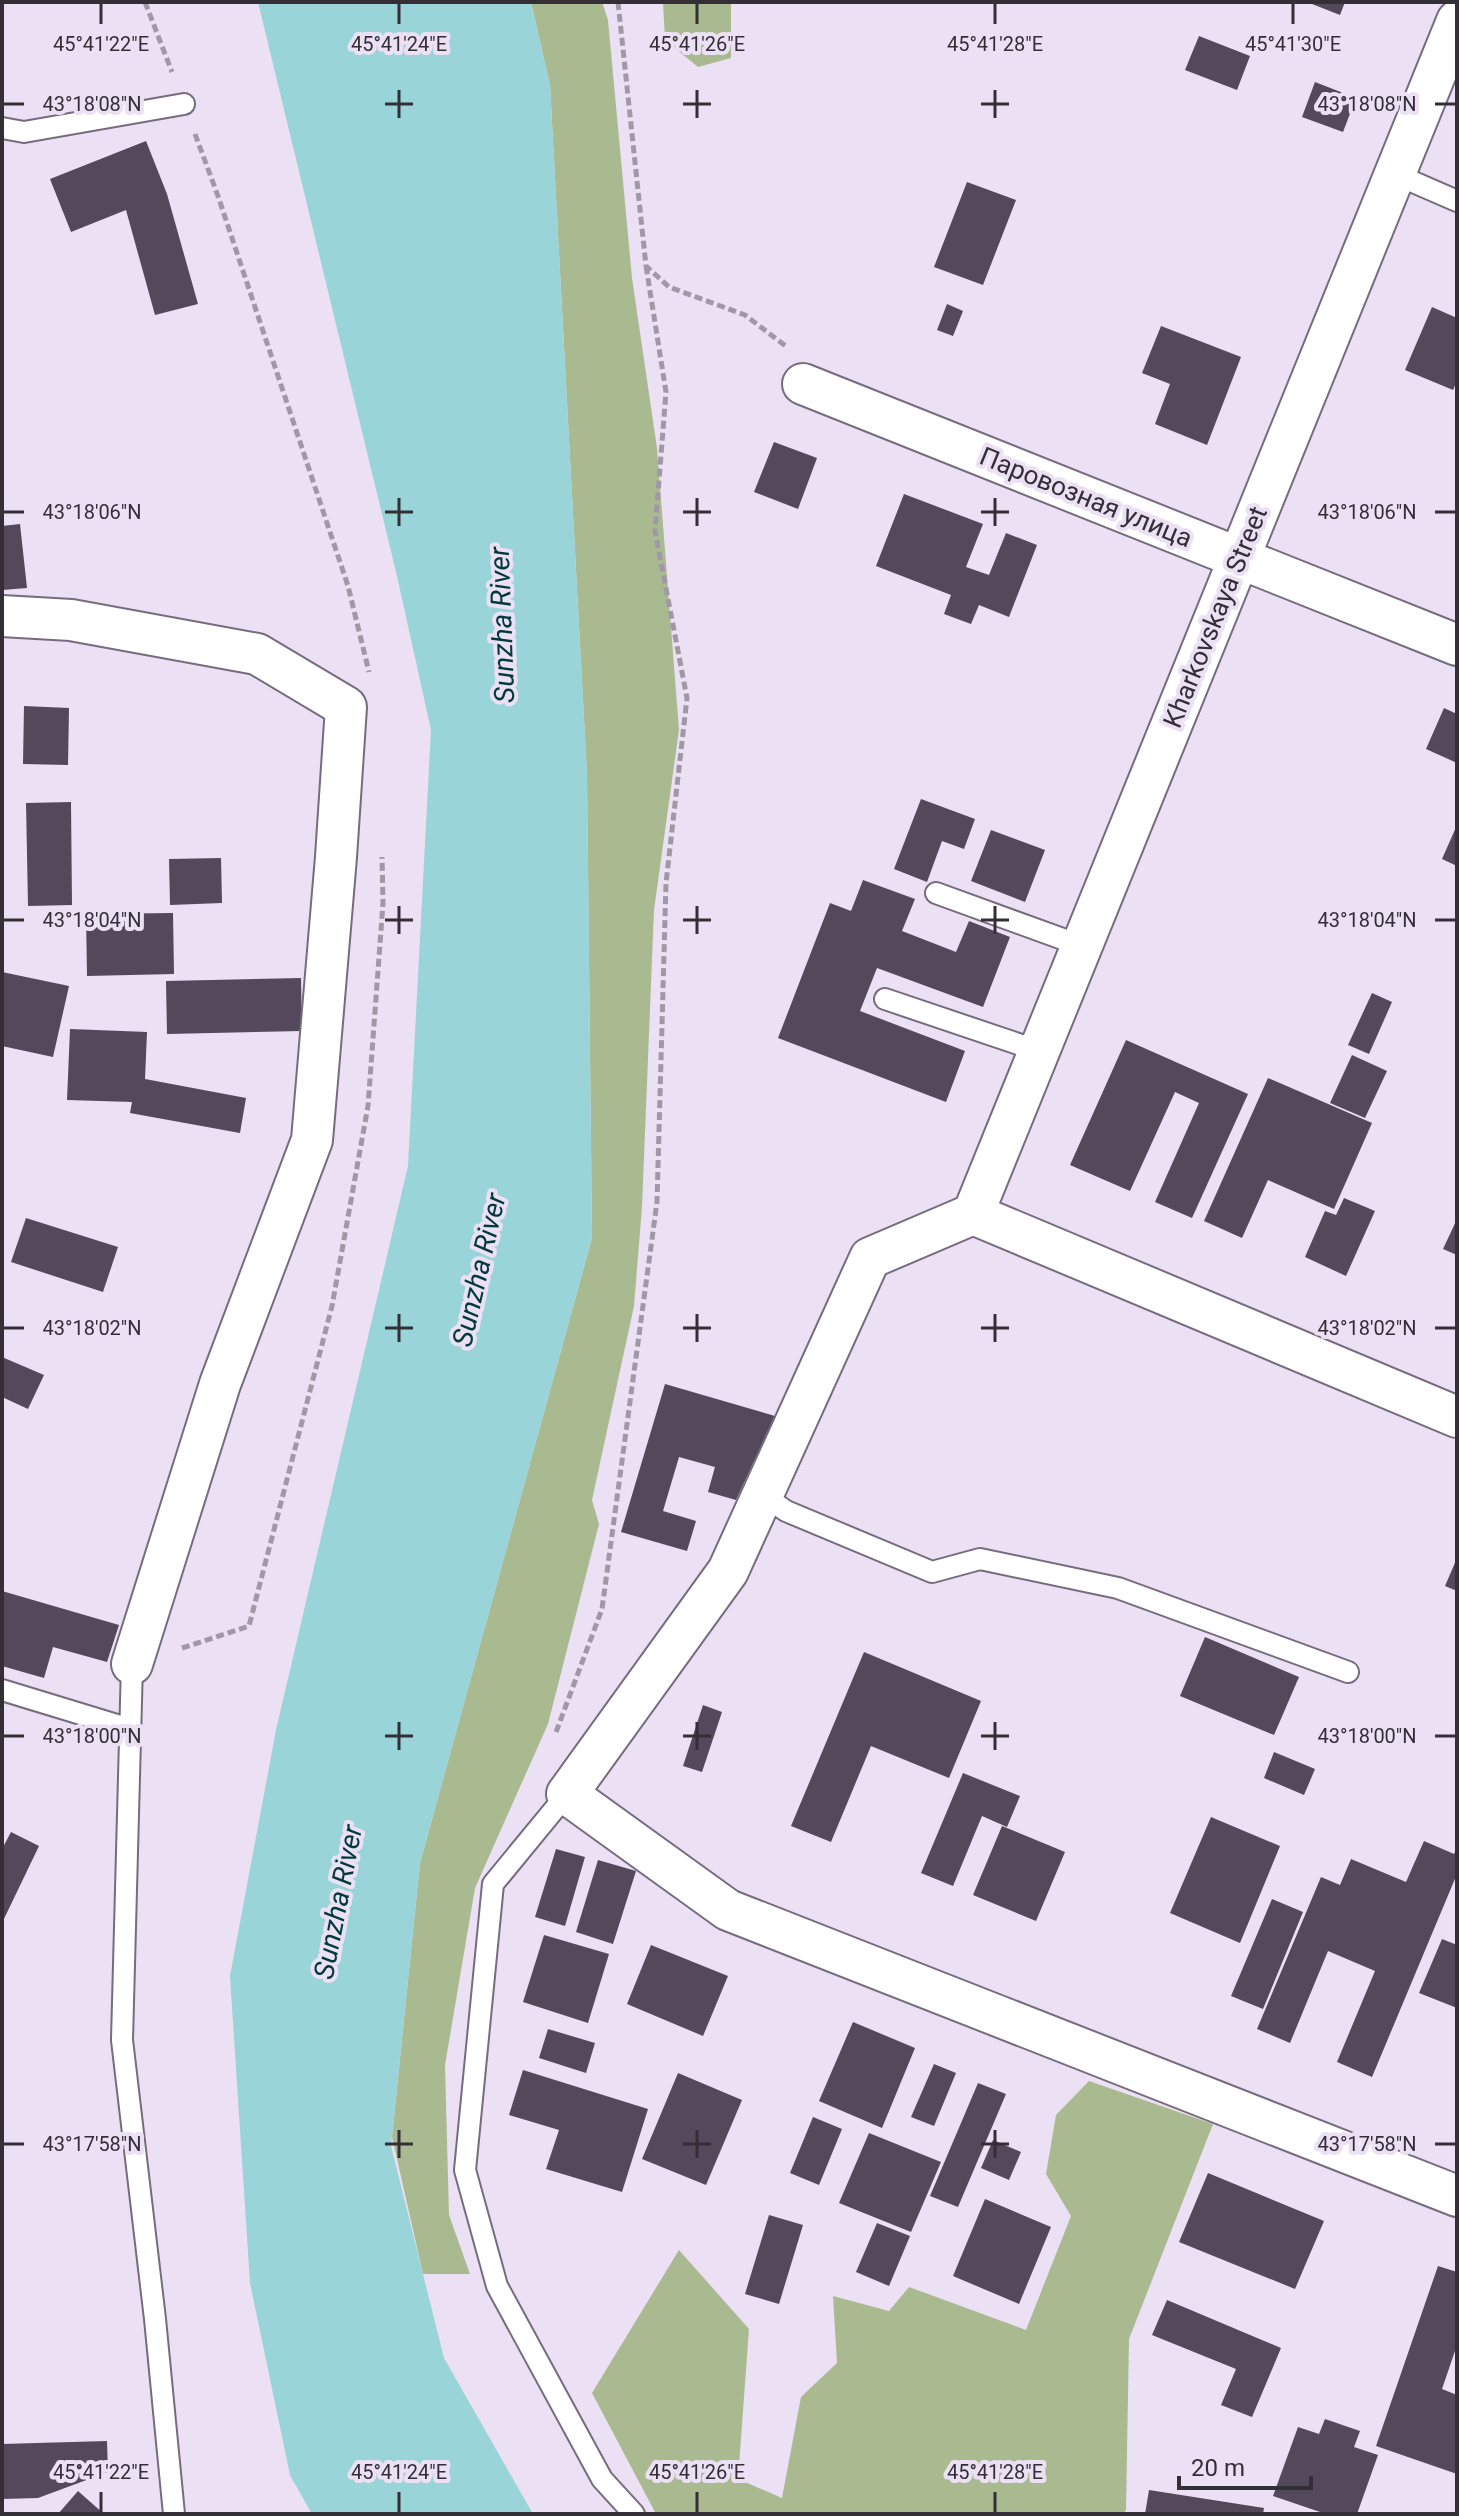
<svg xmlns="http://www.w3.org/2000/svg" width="1459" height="2516" viewBox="0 0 1459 2516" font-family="Roboto,sans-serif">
<rect width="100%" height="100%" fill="#ebe0f4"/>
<path fill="#a9ba90" d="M531,2h71l6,18 24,258 25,170 22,282 -25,180 -12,297 -8,99 -42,194 7,24 -51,200 -73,164 -30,177 4,150 21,59h-47l-31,-137 28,-274 172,-625 -5,-463 -37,-690z
M663,2h68v56l-33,9 -33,-27z
M1089,2081l124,43 -84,215 -3,171 -3,4h-467l-64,-121 87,-143 70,79 -11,150 44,19 19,-101 36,-34 -4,-67 56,15 20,-24 117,43 45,-114 -25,-42 10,-59z"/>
<path fill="#98d4d8" d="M258,2h273l19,83 37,690 5,463 -172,625 -29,283 53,212 89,156h-221l-22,-39 -40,-192 -20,-307 46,-246 132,-564 23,-436 -34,-154z"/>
<path fill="#53495a" d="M1307,2h38l-5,13z
M1199,36l51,20 -13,34 -52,-20z
M1315,82l41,16 -13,34 -41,-15z
M146,141l21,53 31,110 -43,11 -29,-105 -55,22 -21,-53z
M967,182l49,18 -33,85 -49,-18z
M947,304l16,7 -10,25 -16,-6z
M1432,307l25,11v63l-4,9 -48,-20z
M1161,326l80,31 -34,88 -52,-21 15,-40 -28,-11z
M774,442l43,16 -19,51 -44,-17z
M904,494l79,30 -17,43 23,8 17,-42 31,12 -28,72 -30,-12 -8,19 -27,-10 7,-19 -75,-29z
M20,524l7,64 -25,2v-64z
M24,706l45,2 -1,57 -45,-1z
M1444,708l13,6v49l-31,-14z
M921,799l54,20 -11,30 -22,-8 -15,41 -33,-13z
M71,802l1,103 -44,1 -2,-103z
M1457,825v41l-15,-7z
M991,830l54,20 -20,52 -54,-21z
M221,858l1,45 -52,2 -1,-46z
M863,880l52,19 -13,32 54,21 13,-31 41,16 -27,70 -106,-39 -17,43 105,40 -19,51 -168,-64 52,-135 21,8z
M173,913l1,61 -87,2 -1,-62z
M2,972l67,14 -16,71 -51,-11z
M301,978l1,53 -135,3 -1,-53z
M1372,993l20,9 -23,52 -21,-9z
M70,1029l77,3 -2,47 101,19 -6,35 -110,-20 2,-11 -65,-2z
M1126,1040l122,54 -56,124 -37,-16 44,-99 -24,-11 -45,99 -60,-26z
M1352,1055l35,16 -22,47 -35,-15z
M1268,1078l104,45 -38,86 -66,-29 -26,58 -38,-17z
M1344,1198l31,13 -29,65 -41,-19 20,-46 11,4z
M26,1218l92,29 -15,45 -92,-30z
M1457,1219v36l-14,-6z
M2,1357l42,18 -16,34 -26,-12z
M665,1384l110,32 -39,84 -28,-8 7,-25 -36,-10 -16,54 33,10 -9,30 -66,-19z
M1457,1558v33l-12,-5z
M2,1591l117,34 -12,37 -54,-15 -9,31 -42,-12z
M1205,1637l94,40 -25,58 -94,-39z
M864,1652l117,49 -32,77 -78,-32 -40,96 -40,-16z
M703,1705l19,7 -20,60 -19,-6z
M1274,1752l41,17 -11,26 -40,-17z
M963,1773l57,23 -13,31 -25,-11 -29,70 -32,-13z
M1211,1817l69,29 -40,97 -70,-30z
M1002,1826l63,26 -29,69 -63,-26z
M11,1832l28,14 -37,77v-74z
M1424,1841l30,13 3,-7v27l-85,203 -35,-15 38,-91 -47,-20 -38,92 -33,-14 64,-152 19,8 11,-26 55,23z
M556,1849l29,8 -20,69 -30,-9z
M598,1860l38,11 -23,73 -37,-12z
M1272,1899l31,13 -40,97 -32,-13z
M544,1935l65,19 -21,69 -65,-21z
M1442,1939l15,6v63l-38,-15z
M651,1945l77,31 -25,60 -76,-32z
M853,2022l62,26 -33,80 -63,-27z
M548,2029l47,14 -9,30 -47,-15z
M934,2064l22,9 -22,53 -23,-9z
M523,2070l125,39 -26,83 -76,-23 13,-39 -50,-15z
M678,2073l64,27 -36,85 -64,-26z
M978,2083l28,11 -48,113 -28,-11z
M813,2117l29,12 -23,56 -29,-12z
M869,2133l72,29 -30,70 -72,-29z
M993,2140l28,12 -12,28 -28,-12z
M1208,2173l116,48 -29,68 -116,-47z
M985,2199l66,28 -32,77 -66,-28z
M769,2215l34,10 -24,79 -34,-10z
M877,2223l33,13 -21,50 -33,-14z
M1438,2266l19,6v73l-15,44 15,6v79l-81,-28z
M1167,2300l114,48 -29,69 -31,-12 15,-36 -84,-34z
M1325,2419l35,12 -6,16 24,8 -21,59h-31l-53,-18 25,-69 21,7z
M107,2441l1,31 -70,26 -36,1v-55z
M1149,2490l115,18 -1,6h-118z
M78,2491l26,23h-46z"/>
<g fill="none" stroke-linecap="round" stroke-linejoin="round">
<defs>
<path id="service" d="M2,128l22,4 160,-28
M1395,174l62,27
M936,893l146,53
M885,999l154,52
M763,1495l23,16 146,61 48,-13 138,29 230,84
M132,1664l-10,376 33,279 19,195
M2,1690l128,39
M567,1794l-74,90 -28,286 32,116 105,193 32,35"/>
<path id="minor" d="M803,384l654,261
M2,616l69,4 186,34 89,53 -10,150 -24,283 -92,244 -88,280
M973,1214l-103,44 -142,313 -161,223 161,116 729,286
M973,1214l484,-1193
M973,1214l484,203"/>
</defs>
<use href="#service" stroke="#766c7e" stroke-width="24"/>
<use href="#minor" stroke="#766c7e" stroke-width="44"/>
<path stroke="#a198a7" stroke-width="5" stroke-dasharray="8 4" stroke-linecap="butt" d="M145,2l27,70
M618,2l28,264 23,21 76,28 42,32
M195,134l23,62 130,390 21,86
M182,1648l67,-22 83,-320 36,-200 15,-203 -1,-46
M556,1732l46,-123 55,-407 9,-319 21,-185 -32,-167 11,-139 -20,-126"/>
<use href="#service" stroke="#fff" stroke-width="20"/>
<use href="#minor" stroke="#fff" stroke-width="40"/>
</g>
<path fill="none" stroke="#342f37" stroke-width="3" d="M101,4v20M399,4v20M697,4v20M995,4v20M1293,4v20M399,90v28M697,90v28M995,90v28M4,104h20M385,104h28M683,104h28M981,104h28M1435,104h20M399,498v28M697,498v28M995,498v28M4,512h20M385,512h28M683,512h28M981,512h28M1435,512h20M399,906v28M697,906v28M995,906v28M4,920h20M385,920h28M683,920h28M981,920h28M1435,920h20M399,1314v28M697,1314v28M995,1314v28M4,1328h20M385,1328h28M683,1328h28M981,1328h28M1435,1328h20M399,1722v28M697,1722v28M995,1722v28M4,1736h20M385,1736h28M683,1736h28M981,1736h28M1435,1736h20M399,2130v28M697,2130v28M995,2130v28M4,2144h20M385,2144h28M683,2144h28M981,2144h28M1435,2144h20M101,2492v20M399,2492v20M697,2492v20M995,2492v20"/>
<g text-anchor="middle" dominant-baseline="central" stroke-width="8" stroke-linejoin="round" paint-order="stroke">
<g font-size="26" fill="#342f37" stroke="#ebe0f4">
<text transform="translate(1086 497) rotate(22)">Паровозная улица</text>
<text transform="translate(1215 617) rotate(-68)">Kharkovskaya Street</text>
</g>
<g font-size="28" font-style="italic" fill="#003a3e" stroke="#ebe0f4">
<text transform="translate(502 625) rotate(-92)">Sunzha River</text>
<text transform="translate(479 1270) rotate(-77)">Sunzha River</text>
<text transform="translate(338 1902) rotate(-79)">Sunzha River</text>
</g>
</g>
<g font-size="20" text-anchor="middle" fill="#342f37" stroke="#ebe0f4" stroke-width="8" stroke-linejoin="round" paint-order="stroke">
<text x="101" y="51">45°41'22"E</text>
<text x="399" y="51">45°41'24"E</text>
<text x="697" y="51">45°41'26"E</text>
<text x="995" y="51">45°41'28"E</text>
<text x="1293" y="51">45°41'30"E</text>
<text x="92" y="111">43°18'08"N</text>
<text x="1367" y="111">43°18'08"N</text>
<text x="92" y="519">43°18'06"N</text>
<text x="1367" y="519">43°18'06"N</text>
<text x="92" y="927">43°18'04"N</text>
<text x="1367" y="927">43°18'04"N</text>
<text x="92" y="1335">43°18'02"N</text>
<text x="1367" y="1335">43°18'02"N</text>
<text x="92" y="1743">43°18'00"N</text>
<text x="1367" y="1743">43°18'00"N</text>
<text x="92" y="2151">43°17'58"N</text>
<text x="1367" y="2151">43°17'58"N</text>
<text x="101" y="2479">45°41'22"E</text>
<text x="399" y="2479">45°41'24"E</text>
<text x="697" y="2479">45°41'26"E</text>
<text x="995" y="2479">45°41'28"E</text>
</g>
<rect width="1459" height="2516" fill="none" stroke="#342f37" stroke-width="8"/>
<path d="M1179 2476v12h132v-12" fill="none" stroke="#342f37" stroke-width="4"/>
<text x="1191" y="2476" font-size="24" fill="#342f37" stroke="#ebe0f4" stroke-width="6" paint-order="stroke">20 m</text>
</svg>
